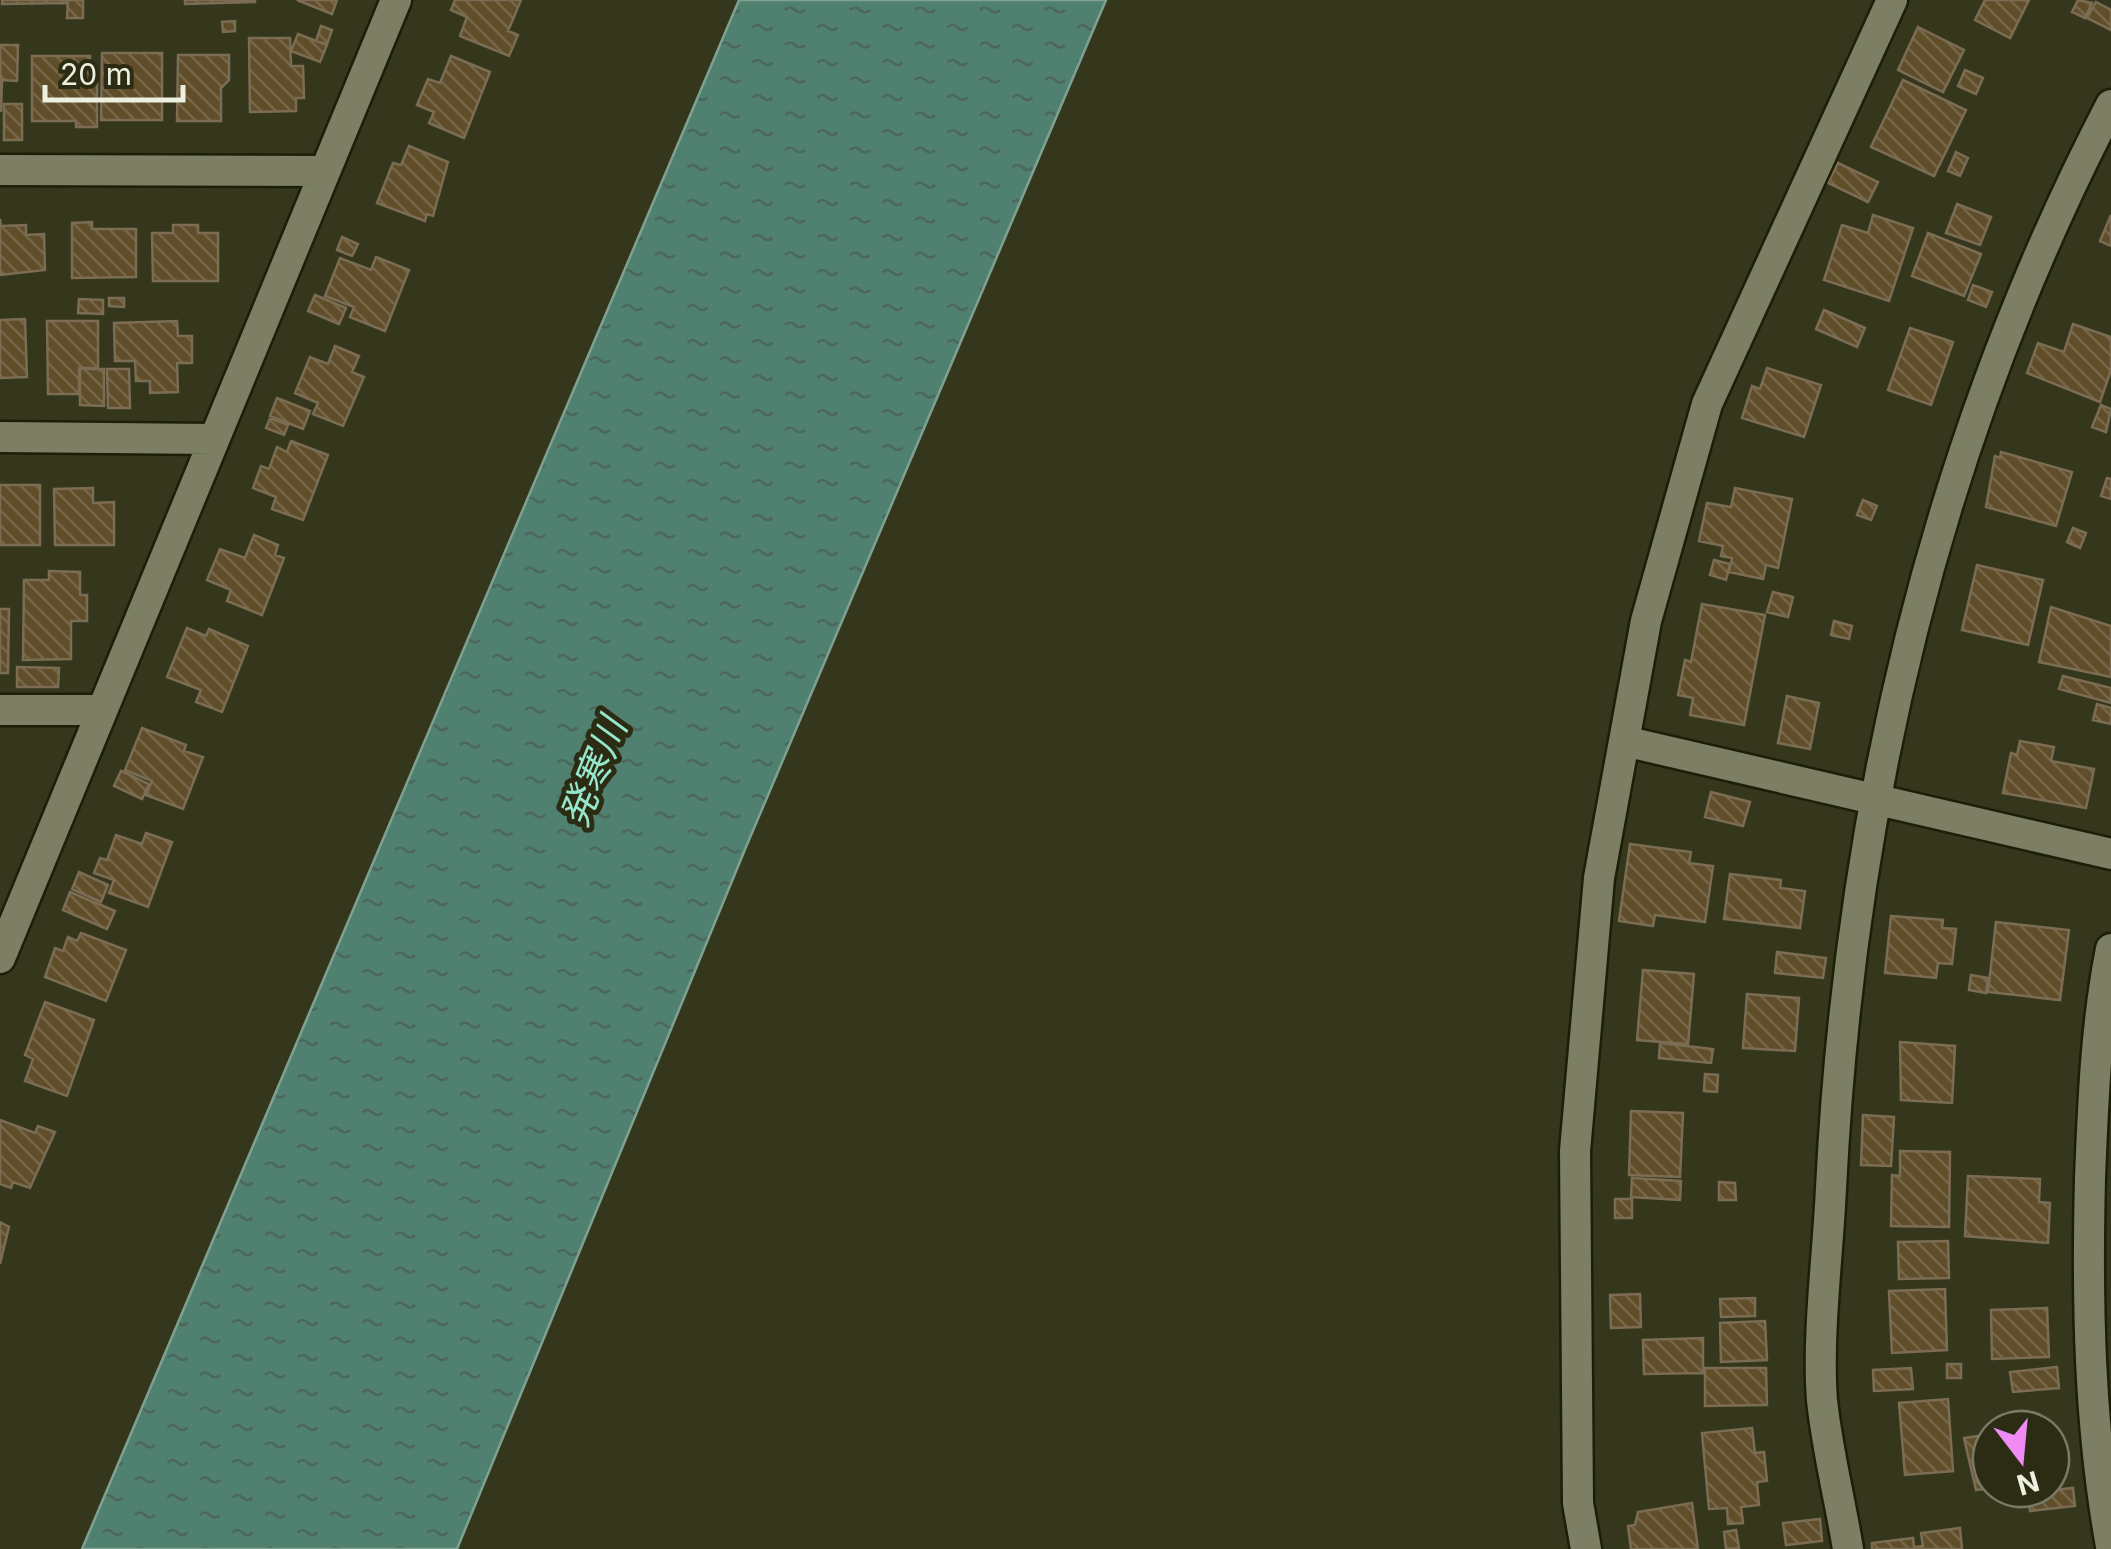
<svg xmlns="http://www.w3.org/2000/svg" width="2111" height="1549" viewBox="0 0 2111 1549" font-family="Inter,'Noto Sans JP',sans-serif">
<defs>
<pattern id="water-ripples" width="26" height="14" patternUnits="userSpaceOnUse" patternTransform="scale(2.5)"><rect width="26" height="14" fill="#508070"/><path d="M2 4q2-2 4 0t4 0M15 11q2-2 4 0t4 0" fill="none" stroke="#4c675c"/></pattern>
<pattern id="building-back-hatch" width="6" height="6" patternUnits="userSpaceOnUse" patternTransform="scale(2.5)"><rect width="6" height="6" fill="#604d29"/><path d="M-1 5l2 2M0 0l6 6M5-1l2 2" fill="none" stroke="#776748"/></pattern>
</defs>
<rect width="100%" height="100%" fill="#35371d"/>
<path fill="url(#water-ripples)" stroke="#7fa191" stroke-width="2.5" d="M739,0h367l-360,847 -289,702h-375z"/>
<path fill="url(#building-back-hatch)" stroke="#7b6d54" stroke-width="2.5" d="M2,0h64v3l-64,1z
M68,0h15v18h-16z
M185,0h70v2l-70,2z
M297,0h40l-5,14z
M455,0h66l-13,31 10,4 -9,21 -49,-20 7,-19 -16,-7z
M1985,0h44l-19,38 -35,-18z
M2078,0l14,3 -7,15 -13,-6z
M2096,2l15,8v20l-24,-12z
M235,21v10l-12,1 -1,-10z
M321,26l11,4 -5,14 -11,-3z
M1918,27l46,23 -21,42 -45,-22z
M298,34l29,11 -7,17 -29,-11z
M249,38h41l1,28h12l1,32h-8v13l-46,1z
M0,45h18l-1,36 -15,-1 -1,32z
M102,53h60v67h-61z
M178,55h51v25l-8,8v33h-44z
M32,56h58v28h7v43h-21v-6h-44z
M451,56l39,16 -26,66 -35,-15 5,-11 -17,-7 11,-26 12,4z
M1965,70l18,8 -7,16 -18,-8z
M1903,80l63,30 -32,66 -63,-29z
M4,104h18v36h-18z
M409,146l39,16 -15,54 -6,-2 -2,7 -48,-18 16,-40 8,2z
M1956,152l12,6 -8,18 -12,-5z
M1838,163l40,19 -10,20 -40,-19z
M1957,204l34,13 -11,28 -34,-12z
M1873,215l40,13 -24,73 -65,-21 18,-55 26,8z
M2111,215v31l-11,-5z
M0,219l1,7 25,-1v10l18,-1 1,36 -45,5z
M92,222v7h44v48l-64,1v-55z
M173,225h25v8h20v48h-65l-1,-48h21z
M1928,233l53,21 -17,42 -52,-20z
M342,237l16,7 -6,12 -15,-6z
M376,257l33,13 -24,61 -35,-14 4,-10 -29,-11 15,-38 31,12z
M1973,285l19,7 -6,15 -18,-7z
M315,295l31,13 -7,16 -31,-13z
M109,298h15v9l-15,-1z
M79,299l24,1v14l-25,-1z
M1824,310l41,18 -8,19 -41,-18z
M25,319l2,58 -27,1v-58z
M47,321h51v47h-19v26h-31z
M177,321l1,15h14v27h-15l1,29 -28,1v-12h-14l-1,-20h-20l-1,-38z
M2073,324l38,13v33l-11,32 -73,-29 11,-30 26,9z
M1910,328l43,14 -22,63 -43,-15z
M335,346l24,10 -7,16 12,5 -21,49 -30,-12 5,-11 -23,-10 15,-36 18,7z
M1767,368l54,17 -17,52 -62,-19 10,-32 8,3z
M80,369h24v37l-24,-1z
M107,369h22l1,39h-22z
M277,398l33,13 -7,18 -33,-13z
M2101,405l10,4 -5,23 -14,-5z
M270,418l18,7 -4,10 -18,-7z
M291,441l37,14 -25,65 -31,-11 4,-12 -23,-9 8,-22 8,3 8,-22 10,5z
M2001,452l71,20 -16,54 -70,-19 9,-51 5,2z
M2107,478l4,1v20l-10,-3z
M0,485h40v60h-40z
M93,488v15l21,-1v43h-59l-1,-56z
M1735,488l57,11 -14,69 -12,-3 -3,14 -34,-7 3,-14 -11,-2 2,-10 -24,-5 8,-38 24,4z
M1863,500l14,6 -6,14 -14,-5z
M2073,528l13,5 -6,15 -13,-6z
M254,535l24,10 -3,10 9,3 -22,57 -35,-14 4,-11 -24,-10 13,-31 25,9z
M1714,560l16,4 -4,16 -16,-5z
M1977,565l66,15 -15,65 -66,-15z
M49,571l31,1v23h7v26h-16v38l-48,1 1,-80h25z
M1773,592l20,5 -5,20 -21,-5z
M1702,604l63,11 -21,110 -54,-10 3,-17 -15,-3 7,-35 6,2z
M2051,607l60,19v51l-72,-15z
M0,609h9l-1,64h-8z
M1834,621l18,5 -3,13 -18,-4z
M187,628l19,8 3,-7 39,17 -26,66 -26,-10 5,-12 -34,-13z
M17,667l42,1 -1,19h-41z
M2063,676l48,12v15l-52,-14z
M1787,696l32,7 -9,46 -32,-6z
M2097,704l14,4v16l-18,-4z
M142,728l44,17 -2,6 19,6 -20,52 -37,-14 6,-14 -27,-11z
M2020,741l34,6 -3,14 43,8 -8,39 -83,-15 8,-40 6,2z
M121,771l28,13 -7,15 -28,-13z
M1711,792l39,10 -7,24 -38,-9z
M146,833l26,9 -24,65 -39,-14 5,-13 -20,-7 6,-15 7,2 9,-25 26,9z
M1630,844l61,8 -2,11 24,3 -8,56 -50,-7 -2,11 -34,-5z
M79,872l29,13 -7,17 -29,-13z
M1730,874l51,6 -1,8 25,3 -5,37 -76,-9z
M70,892l45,19 -8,18 -44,-19z
M1891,916l52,4 -1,8 14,1 -4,35 -14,-1 -2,15 -51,-5z
M1996,922l73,8 -9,70 -72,-8z
M81,933l45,17 -20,51 -61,-24 10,-29 8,3 5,-14 9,4z
M1777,952l49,6 -3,20 -48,-5z
M1643,970l51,4 -6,70 -51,-4z
M1971,975l17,3 -2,15 -17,-3z
M1747,994l52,4 -4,53 -52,-3z
M45,1002l49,18 -27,76 -42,-15 8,-22 -8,-4z
M1900,1042l55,4 -3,57 -51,-3z
M1660,1043l53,6 -2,14 -52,-5z
M1705,1074l13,1 -1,17 -13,-1z
M1631,1111l52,2 -3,64 -51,-2z
M1863,1115l31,2 -3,49 -30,-1z
M0,1120l35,13 3,-7 17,6 -25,56 -17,-6 -2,6 -11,-4z
M1900,1151l50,1 -1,75 -58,-1 1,-51 8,1z
M1968,1176l72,3 -1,23 11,1 -2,40 -83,-7z
M1632,1178l49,3 -1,19 -49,-3z
M1719,1182l16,1 1,17h-17z
M1615,1199h17v19h-17z
M0,1222l9,5 -9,37z
M1948,1241l1,37 -50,1 -1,-37z
M1945,1289l2,61 -55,3 -3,-62z
M1640,1294l1,33 -30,1 -1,-33z
M1755,1298v18l-34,1 -1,-18z
M2047,1308l2,49 -57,2 -1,-49z
M1765,1321l2,39 -46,2 -1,-39z
M1703,1338v35l-59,1 -1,-34z
M1947,1364h14v14h-14z
M2057,1367l2,21 -46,4 -3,-20z
M1705,1368h61l1,37 -62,1z
M1911,1368l2,21 -39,2 -1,-21z
M1948,1399l5,72 -48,4 -6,-72z
M1752,1428l3,25 9,-1 3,29 -10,1 2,23 -18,2 2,16 -15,1 -1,-16 -18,1 -7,-76z
M1991,1434v54l-15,2 -12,-52z
M2073,1488l2,18 -45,5 -2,-18z
M1692,1503l6,46h-67l-3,-23 7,-1 3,-13z
M1820,1519l2,22 -36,4 -3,-22z
M1960,1528l2,21h-90v-6l41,-5 1,9 9,-1 -2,-13z
M1736,1530l3,18 -13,1 -2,-17z"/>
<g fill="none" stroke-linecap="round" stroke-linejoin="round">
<defs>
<path id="minor" d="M0,170l325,1
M0,437l214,2
M0,710h102
M1624,741l487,113
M2111,949c-15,75 -18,153 -21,229 -3,123 -1,247 21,368
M0,958l396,-958
M1586,1549l-8,-46 -3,-352 24,-273 47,-257 61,-217 185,-404
M1848,1549c-8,-49 -21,-100 -26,-149 -5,-64 6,-146 9,-212 19,-378 105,-747 280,-1083"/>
</defs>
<use href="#minor" stroke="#1c1e05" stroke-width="35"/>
<use href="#minor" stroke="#7c7f63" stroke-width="30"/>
</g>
<g text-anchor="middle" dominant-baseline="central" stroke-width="10" stroke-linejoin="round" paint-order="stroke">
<g font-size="38" font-style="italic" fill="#95e6cb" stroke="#2b2c13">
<text transform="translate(593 772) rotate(-68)">発寒川</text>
</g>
</g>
<g transform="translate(2021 1459) rotate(164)"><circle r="48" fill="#2b2c13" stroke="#797a65" stroke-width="2.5"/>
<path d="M0-8L18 38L0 25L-18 38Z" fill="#f08bf5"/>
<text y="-15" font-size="28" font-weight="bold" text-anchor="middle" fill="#edefdf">N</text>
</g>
<path d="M45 85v15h138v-15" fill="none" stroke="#edefdf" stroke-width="5"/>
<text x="60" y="85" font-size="30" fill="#edefdf" stroke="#2b2c13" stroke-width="8" paint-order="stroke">20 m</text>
</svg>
